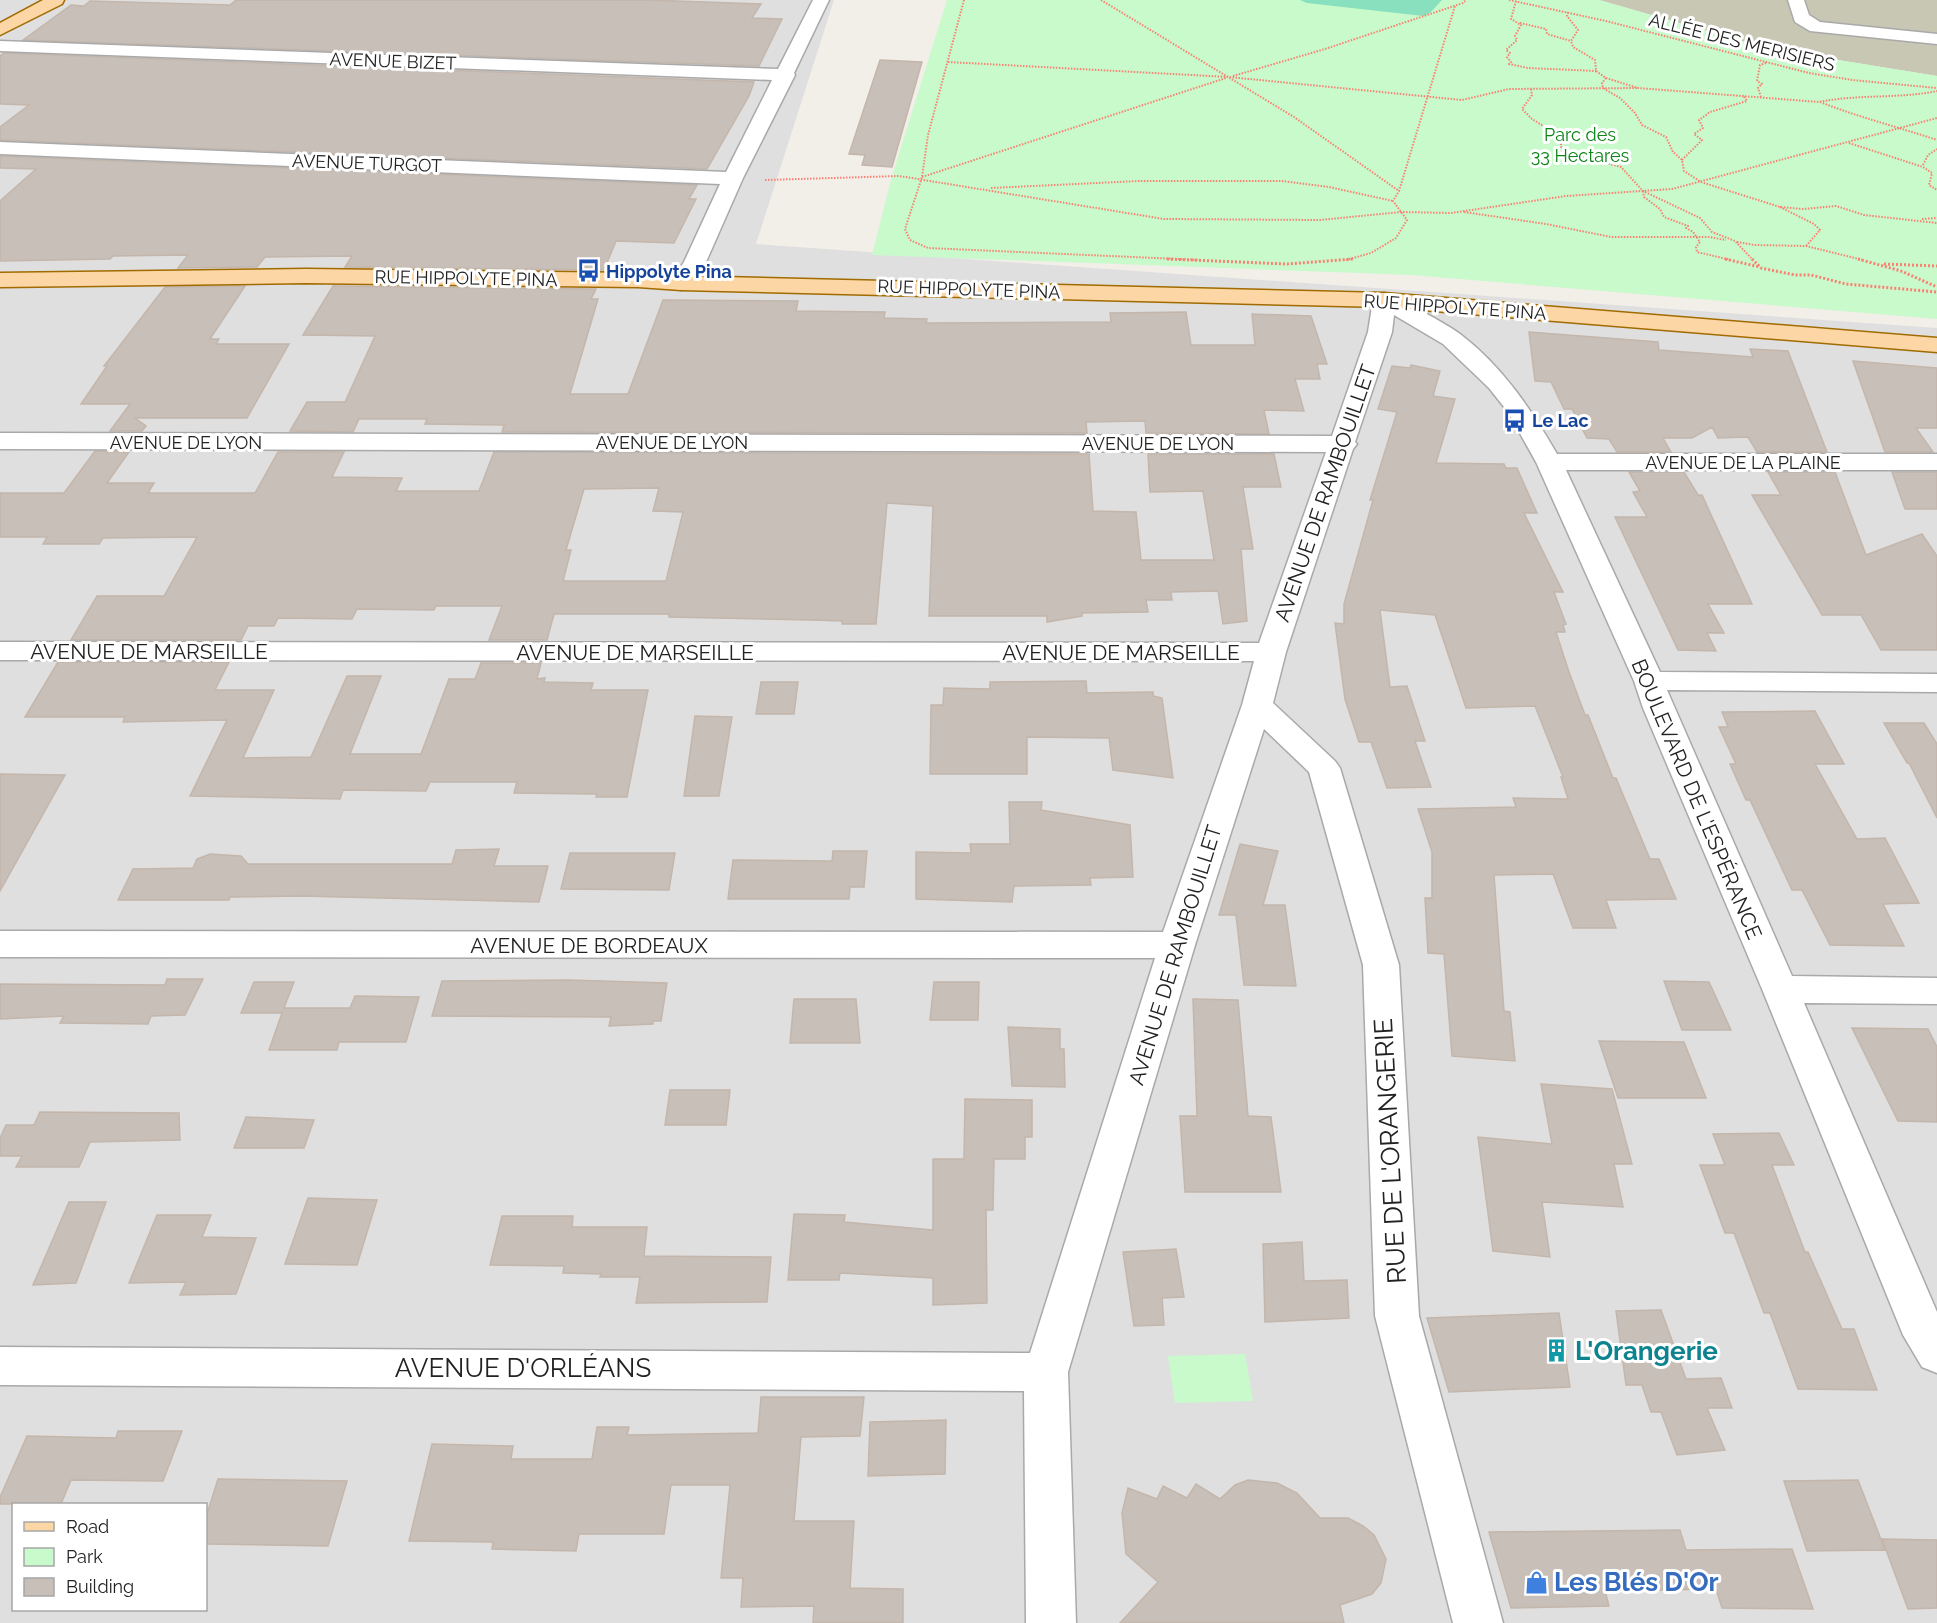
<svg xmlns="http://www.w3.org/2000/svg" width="1937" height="1623" viewBox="0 0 1937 1623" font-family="Raleway,sans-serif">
<rect width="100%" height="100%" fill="#f2efe9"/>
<path fill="#e0dfdf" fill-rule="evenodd" d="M0,0h834l-78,244 1181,84v1295h-1937zM14,1504h192v106h-192z"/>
<path fill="#c7c7b4" d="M1599,0h338v76l-167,-27z"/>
<path fill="#c8facc" d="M947,0h652l171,49 167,27v243l-526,-44 -539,-20 20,-79z
M1245,1354l8,47 -78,2 -7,-47z"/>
<path fill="#88e0be" d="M1300,0h142l-12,13 -7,3 -116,-13z"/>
<path fill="#c7bfb8" stroke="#c4b6ab" stroke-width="1.5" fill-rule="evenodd" d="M236,0h413l112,4 -9,14 30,1 -23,47 -736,-26 48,-35 13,1 6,-5 140,4z
M4,53l750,29 -5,14 -42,73 -707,-29v-13l29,-22 -29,-1v-48z
M880,60l42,2 -30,105 -30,-2 3,-10 -16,-1z
M0,156l697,29 -8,14h7l-22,44 -58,-2 -12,29 -259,-3 7,-11 -87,1 -8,10 -79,1 10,-13 -75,1 -3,3 -110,2v-60l36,-32 -36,-1z
M245,286l-35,53h9l-3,5h73l-42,74h-112l11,8 -4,5h-32l20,-27h-49l26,-38h-3l61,-79z
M333,286l263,3 -5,10h7l-28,95h58l35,-94 135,1 -2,10 89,1 -1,6 43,1 -1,4 185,-1 -1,-9 76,-1 5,33h64l-3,-31 59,2 16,48h-10l3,15h-25l9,32 -40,-1 5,24 -123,-1 -1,-12 -59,1 1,11 -585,-1 2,-7 -79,-1 2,-5h-68l-6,13 -63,-1 17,-29h38l30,-66 -72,-1z
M1529,332l129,10 1,8 94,7 -3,-8 38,2 39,101h-70l-9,-15 -30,1 -6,-11 -20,11h-29l8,14h-54l-8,-13 -22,-1 -15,-29h-8l-13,-27 -16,-1z
M1853,361l84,7v60h-21l17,24h-48z
M1411,365l29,6 -7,25 22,3 -19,64 68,1 2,4h11l20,45h-13l39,79h-9l12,32 -3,1 2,7h-9l13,40 16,43h3l25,63h3l34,81h9l17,40 -70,1 10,28h-43l-20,-54 -59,1 10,136 6,1 5,49 -63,-5 -8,-102 -16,-1 -3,-55h7v-46l-14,-43 98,-2 -3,-9 55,1 -7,-22h2l-28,-71 -69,2 -31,-93 -55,-5 10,77 17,-1 18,55h-10l16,46 -44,1 -16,-46h-12l-14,-43 -10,-76 9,1v-20l29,-104h-3l27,-88 -19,-3 14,-43 18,2z
M95,451l34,1 -22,31h47l-6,10h107l23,-41h66l-12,25 70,1 -6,13h83l15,-39 595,2 4,57 43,1 5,48h73l-11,-69 -53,1 -2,-38h126l7,33h-38l10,62h-12l6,72 -24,3 -5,-33 -47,1 1,8h-26l2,12 -66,1v3l-35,6v-6h-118l4,-110 -46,-3 -11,121h-34v-3l-31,-1 -142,-3v-3h-115l-7,26h-58l13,-34h-66l-2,4 -77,-1 -5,10 -74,-1 -4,8h-26l-7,14h-170l26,-44h67l33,-59 -94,1 -4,6h-56l4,-7h-47v-44h64zM659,488l-6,23 30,1 -17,69h-103l8,-31h-5l18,-61z
M1629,472h55l14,23h4l50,109h-44l16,29h-17l9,18 -38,-1 -63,-133h32l-14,-25 7,-1z
M1768,472h67l31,83 56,-21 15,22v94h-56l-20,-35h-39l-70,-120h29z
M1892,472h45v37h-32z
M58,662h171l-14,28h59l-31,68 68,-1 36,-81h34l-31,78h71l28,-75h26l6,-16h60l-4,16 8,-1 -1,4 49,1 -2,7h57l-21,107h-31l1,-3 -83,-1 3,-11h-87l-4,9 -83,-1 -3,9 -150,-3 37,-76 -104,2 2,-5h-100z
M1086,681l1,12 66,-1v4l9,2 11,80 -60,-8 -4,-32 -82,-1v37h-97l1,-69h12l1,-17 46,1v-7z
M761,682h37l-4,32h-38z
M1815,711l29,53h-29l42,75 28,-1 34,65 -36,1 21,42 -74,-1 -28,-55h-10l-42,-90h-4l-16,-36h6l-17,-37h9l-6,-15z
M695,716l37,1 -13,79h-35z
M1884,723h40l13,21v74l-28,-55h-2z
M0,774l65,1 -65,116z
M1009,802h33l-1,8 89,15 3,52 -43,1 1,7 -77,1 -2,16 -96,-3v-47l55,1 -1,-9h40z
M1240,844l38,7 -15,54h22l11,81 -52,-1 -8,-70h-17z
M499,849l-5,17h54l-9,36 -237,-6 -72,1 -1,3h-111l15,-31 60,-1 4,-9 13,-5 31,2 7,8h204l4,-14z
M833,851h34l-3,36h-14l-1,12h-121l5,-39 99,1z
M570,853h105l-6,37 -108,-1z
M167,979h36l-18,36 -34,1 -3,8 -88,-1 4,-7 -64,3v-35l165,1z
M569,980l98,3 -6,38h-8v3l-44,2 2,-9 -179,-1 10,-35z
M1664,981l45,1 22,48h-49z
M254,982h40l-10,26h66l5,-12 64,1 -13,45h-67l-2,8h-68l13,-37h-41z
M934,982h45l-1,38h-48z
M794,999h62l4,44h-70z
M1193,999l45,1 10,116 23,1 10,75h-96l-5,-76h17z
M1008,1027l52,2v20h4l1,38 -53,-1z
M1852,1028l76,1 9,18v75l-39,-1z
M1599,1041l85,1 22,56h-88z
M1541,1084l71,5 20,75h-18l9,43 -81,-5 8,55 -57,-6 -15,-114 74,7z
M670,1090h60l-4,35h-61z
M965,1099l67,1v37h-7v22h-31l-1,51h-7l1,93 -54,2v-27l-93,-5 -1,7h-51l6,-66 51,1 -1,7 89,8v-71h31z
M40,1112l139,1 1,27 -90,2 -11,25h-63l6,-11h-22v-18l6,-13h28z
M246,1117l68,3 -10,28h-70z
M1779,1133l15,32h-22l33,87h3l34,77h12l23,61 -79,-1 -28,-76h-6l-30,-80h-9l-25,-68h25l-12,-31z
M308,1198l69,2 -20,65 -72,-1z
M69,1202h37l-30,81 -43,2z
M157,1215h54l-9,22 54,1 -20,56 -56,1 6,-13 -57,1z
M502,1216h71l-1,11h75l-3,29 127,1 -4,45 -131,1 4,-26h-40l1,-3 -38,-1 1,-7 -74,-1z
M1302,1242l2,39 43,-1 2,38 -84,4 -2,-78z
M1176,1249l8,48 -22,1 2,27 -30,1 -11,-74z
M1661,1310l25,69 35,-1 11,30h-25l18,42 -48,5 -16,-43h-10l-9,-27h-16l-10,-74z
M1559,1313l11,74 -121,5 -22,-74z
M761,1397h103l-4,39 -59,1 -7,84h60l-4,67 53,1v34h-90l1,-17 -73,1 2,-29h-22l9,-93h-59l-7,49h-85l-3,17 -84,-2 1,-7 -84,-1 23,-97 81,2 -2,13h81l5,-32h32l-2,8 131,-2z
M946,1420l-1,54 -77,2 2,-54z
M118,1431h64l-19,50 -92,-1 -10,24h-61v-7l27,-61 89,2z
M218,1479l129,2 -19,65 -122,-2v-27z
M1248,1480l29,3 20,10 23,25h28l15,8 11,9 12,24 -5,24 -9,11 -32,11 4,18h-224l38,-41 -32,-28 -4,-41 6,-25 29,11 6,-13 24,12 9,-14 24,15 15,-14z
M1858,1480l27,70 -78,1 -23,-70z
M1680,1530l6,20 106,-1 21,60 -91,-1 -6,-19 -111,2 4,15 -98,2 -22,-76z
M1882,1539l55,1v68l-29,1z"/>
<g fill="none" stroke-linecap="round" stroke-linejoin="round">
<defs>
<path id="minor" d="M813,0h16l-35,73 1,2 -52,103 -37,84 -17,26 -8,2 -8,-2 -3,-5 14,-21 36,-78 -720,-30v-12l726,30 46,-92 -772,-29v-10l778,28z
M1788,0h16l5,15 11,7 117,12v10l-127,-13 -15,-9z
M1384,293l8,2c22,13 47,24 68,39 42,32 71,75 97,120h380v16h-371l94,202 277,2v18l-270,-2 125,286 145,2v26l-133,-1 133,309v61l-15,-6 -19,-32 -141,-346 -119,-281 -9,-27 -98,-219 -28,-50 -19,-24 -46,-44 -49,-29 -2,17 -37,110 2,2 -4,5 -67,203 -13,51 62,58 5,7 59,197 20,351 84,307h-50l-78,-307 -12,-351 -54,-193 -45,-43 -69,216 -127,427 8,251h-50l-2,-232 -1024,-6v-38l1030,6 125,-395 -1155,-1v-26l1163,1 79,-227 12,-44 -1254,-1v-18l1259,1 67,-191 -1326,-3v-16l1332,3 36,-104 5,-32 3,-5z"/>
<path id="major" d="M43,0h21l-2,4 -62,31v-12z
M306,269l332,4 43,3 703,17 553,45v14l-553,-45 -703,-17 -43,-3 -332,-4 -306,4v-14z"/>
</defs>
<use href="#minor" stroke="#a9a9a9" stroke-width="3"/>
<use href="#major" stroke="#a06b00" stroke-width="3"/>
<path stroke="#fa8072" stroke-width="2" stroke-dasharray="1.5 1.5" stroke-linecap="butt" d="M964,0l-36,135 -6,42 -17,52 5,11 18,8 273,12
M1101,0l193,117 105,74
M1509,0l97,21 203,52 43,7 85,8
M1516,1l-5,18 10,6 -6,11 2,4 -11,10 4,3 -3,4 4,5 -2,2 19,4 68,3
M1568,12l-1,4 11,14 -7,11 2,6 22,13 1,11 10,7 32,10 181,14c39,-8 79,-3 118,-11
M1520,23l26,6 1,5 24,7
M948,62l281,15 233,23 47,-11 129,-1
M1233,76l92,-27 138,-46 3,-3
M1606,78l-4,5 1,5 17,10 15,15 7,12 24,12 7,15 9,8 2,11 17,11 79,25 23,2 33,-3 28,9 73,8
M1531,89l1,6 -10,14 10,10 29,18v10l18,9 42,11 22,24 57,27 12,14 23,9 18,19
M1761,97l-3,-9 4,-4 -5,-3 3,-16 6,-2
M1820,102c38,15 78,25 117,38
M1849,143l74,24 9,6 -3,12 8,5
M1682,160l20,-20 -8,-6 9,-6 -4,-8 11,-8 37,-11 -4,-6
M1923,165l5,-10 9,-6
M922,177l304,-99
M765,180l134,-4 265,43 156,1 81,-8 50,1 115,-17 106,-7 265,-71
M991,188l148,-7h143l47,6 64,14
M1643,191l1,6 16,12 4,8 24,9 -2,2 7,4 7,10 -4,5 1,5 34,8
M1780,207l34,17 6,6 -14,16
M1464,212l82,12 65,13h98l17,3
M1922,219l15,-1
M1737,242l17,3 52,1 57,14
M1346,260l25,-7 25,-15 11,-18 -14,-19 6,-10 56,-185"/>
<path stroke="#fa8072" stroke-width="3" stroke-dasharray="2 2" stroke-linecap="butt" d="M1167,259l120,5 66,-5
M1725,259l35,8
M1752,259l9,9 34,7h16l35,9 91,8
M1858,259l43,12 36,16
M1884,264l53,2"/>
<use href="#minor" fill="#fff" fill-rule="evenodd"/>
<use href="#major" fill="#fcd6a4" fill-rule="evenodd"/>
</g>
<defs>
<symbol id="bus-bare" viewBox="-9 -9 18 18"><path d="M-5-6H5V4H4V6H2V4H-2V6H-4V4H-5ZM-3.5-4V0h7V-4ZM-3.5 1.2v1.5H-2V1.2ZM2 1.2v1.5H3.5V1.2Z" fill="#1a4fb4" stroke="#fff" stroke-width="2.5" paint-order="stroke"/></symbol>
<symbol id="building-bare" viewBox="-9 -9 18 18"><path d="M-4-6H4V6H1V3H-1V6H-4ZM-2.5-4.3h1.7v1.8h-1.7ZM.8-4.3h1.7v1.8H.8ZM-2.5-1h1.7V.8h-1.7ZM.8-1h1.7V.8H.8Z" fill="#0f9aa8" stroke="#fff" stroke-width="2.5" paint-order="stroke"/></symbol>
<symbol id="shop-bare" viewBox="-9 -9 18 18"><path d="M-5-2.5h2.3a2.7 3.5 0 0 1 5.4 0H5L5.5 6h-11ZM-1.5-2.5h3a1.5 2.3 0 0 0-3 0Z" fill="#3f7fe0" stroke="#fff" stroke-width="2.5" paint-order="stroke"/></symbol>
</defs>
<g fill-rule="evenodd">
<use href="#bus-bare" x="572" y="254" width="33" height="33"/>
<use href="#bus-bare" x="1498" y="404" width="33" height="33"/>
<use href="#building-bare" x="1540" y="1334" width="33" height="33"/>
<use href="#shop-bare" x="1520" y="1566" width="33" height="33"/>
</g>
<g text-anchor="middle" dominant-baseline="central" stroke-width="6" stroke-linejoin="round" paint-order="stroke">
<g font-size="18" fill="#222" stroke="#fff">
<text transform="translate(1742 42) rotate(14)">ALLÉE DES MERISIERS</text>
<text transform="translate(393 61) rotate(2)">AVENUE BIZET</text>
<text transform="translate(367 163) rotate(2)">AVENUE TURGOT</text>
<text transform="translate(466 278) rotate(1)">RUE HIPPOLYTE PINA</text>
<text transform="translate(969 289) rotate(2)">RUE HIPPOLYTE PINA</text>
<text transform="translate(1455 307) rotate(4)">RUE HIPPOLYTE PINA</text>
<text x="186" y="442">AVENUE DE LYON</text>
<text x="672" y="442">AVENUE DE LYON</text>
<text x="1158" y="443">AVENUE DE LYON</text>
<text x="1743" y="462">AVENUE DE LA PLAINE</text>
</g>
<g font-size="18" fill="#0c8416" stroke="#fff">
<text x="1580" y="134">Parc des<tspan x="1580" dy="21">33 Hectares</tspan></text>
</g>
<g font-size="18" font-weight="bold" fill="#164399" stroke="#fff" text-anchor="start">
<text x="606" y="271">Hippolyte Pina</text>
<text x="1532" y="420">Le Lac</text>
</g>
<g font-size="21" fill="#222" stroke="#fff">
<text transform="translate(1325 493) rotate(-71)">AVENUE DE RAMBOUILLET</text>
<text x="149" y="651">AVENUE DE MARSEILLE</text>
<text x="635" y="652">AVENUE DE MARSEILLE</text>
<text x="1121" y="652">AVENUE DE MARSEILLE</text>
<text transform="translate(1697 799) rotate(67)">BOULEVARD DE L'ESPÉRANCE</text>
<text x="589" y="945">AVENUE DE BORDEAUX</text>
<text transform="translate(1175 955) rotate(-73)">AVENUE DE RAMBOUILLET</text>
</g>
<g font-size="26" fill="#222" stroke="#fff">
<text transform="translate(1390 1151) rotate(-93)">RUE DE L'ORANGERIE</text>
<text x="523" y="1368">AVENUE D'ORLÉANS</text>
</g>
<g font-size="26" font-weight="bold" fill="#0d838f" stroke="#fff" text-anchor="start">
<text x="1575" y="1351">L'Orangerie</text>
</g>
<g font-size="26" font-weight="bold" fill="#366cbe" stroke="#fff" text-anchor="start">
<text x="1554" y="1582">Les Blés D'Or</text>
</g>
</g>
<rect x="12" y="1503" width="195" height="108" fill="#ffffff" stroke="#a7a7a7" stroke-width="1.5"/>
<rect x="24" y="1522" width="30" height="9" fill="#fcd6a4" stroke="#a7a7a7" stroke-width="1.5"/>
<text x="66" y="1533" font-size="18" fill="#222222">Road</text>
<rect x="24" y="1548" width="30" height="18" fill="#c8facc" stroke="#a7a7a7" stroke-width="1.5"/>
<text x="66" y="1563" font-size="18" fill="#222222">Park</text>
<rect x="24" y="1578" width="30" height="18" fill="#c7bfb8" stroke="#a7a7a7" stroke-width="1.5"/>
<text x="66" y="1593" font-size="18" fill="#222222">Building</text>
</svg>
